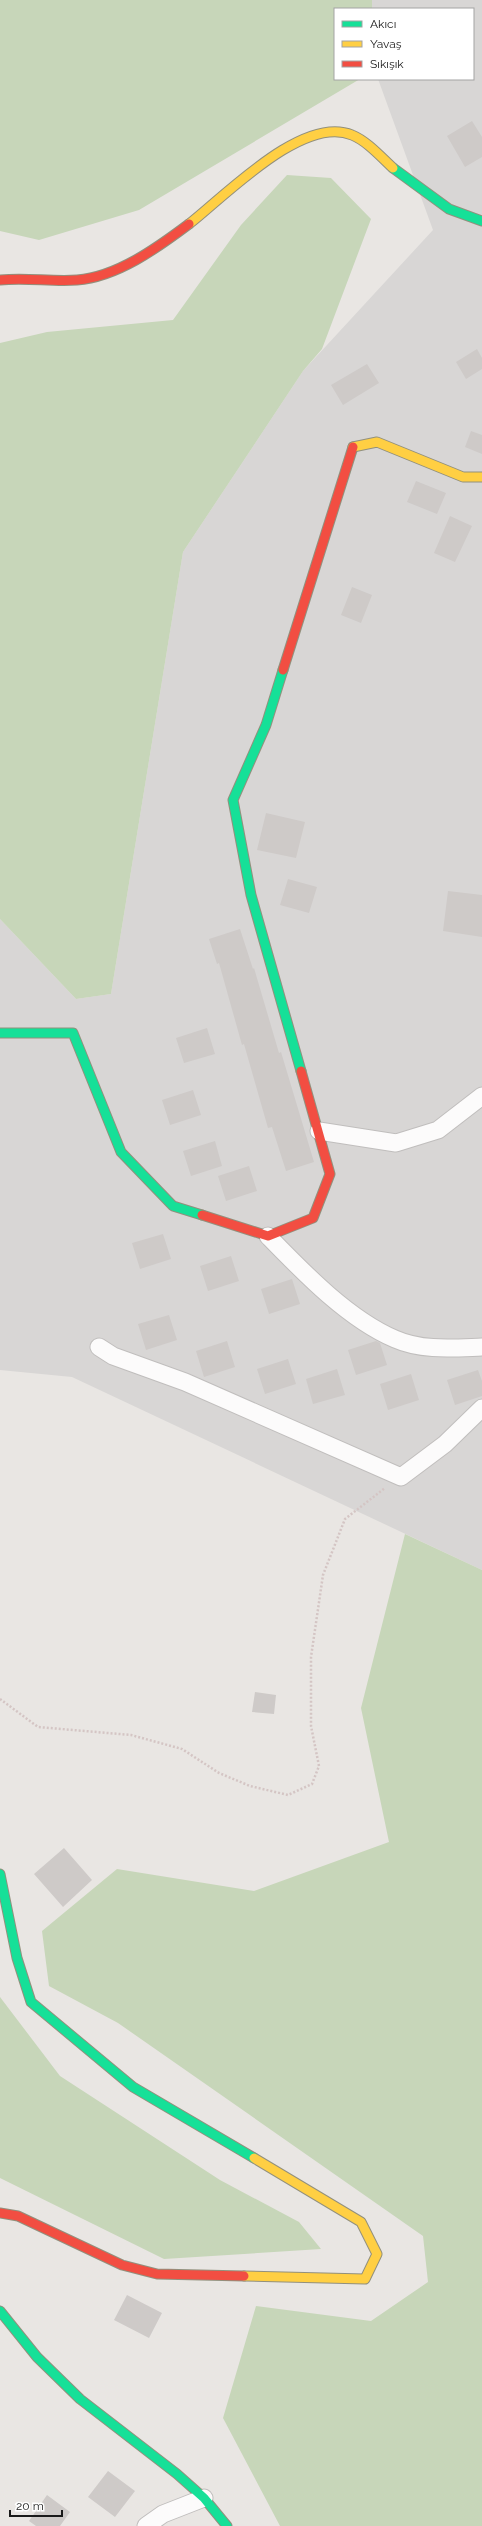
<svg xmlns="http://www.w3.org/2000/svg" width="482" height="2526" viewBox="0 0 482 2526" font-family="Raleway,sans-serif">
<rect width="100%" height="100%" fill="#e9e6e3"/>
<path fill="#d8d6d5" d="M372,0h110v1570l-410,-193 -72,-7v-451l76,80 35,-5 72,-442 120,-181 130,-141 -55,-151h95v-70h-101z"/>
<path fill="#c7d6b9" d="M0,0h372v9h-37v70h25l-221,131 -100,30 -39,-9z
M287,175l44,3 40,41 -49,130 -19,22 -120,181 -72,442 -35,5 -76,-80v-576l47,-11 126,-12 68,-95z
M405,1534l77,36v956h-202l-57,-108 33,-112 115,15 57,-39 -5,-46 -305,-213 -69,-37 -7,-55 75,-62 137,22 135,-49 -28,-134z
M0,1997l60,79 160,104 79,42 22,27 -157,10 -164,-81z"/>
<path fill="#cecac8" d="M472,121l10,16v20l-17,10 -18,-31z
M477,349l5,9v11l-16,10 -10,-17z
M367,364l12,19 -36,22 -12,-20z
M471,431l11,4v19l-17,-7z
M416,481l30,12 -9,21 -30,-12z
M450,516l22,10 -17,36 -21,-9z
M352,587l20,8 -11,28 -20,-8z
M266,813l39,9 -9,36 -39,-8z
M288,879l29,8 -8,26 -29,-8z
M448,891l34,4v42l-39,-6z
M240,929l13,40 1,-1 25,85 2,-1 33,110 -28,9 -14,-44 -4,1 -24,-84 -2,1 -23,-82 -2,1 -8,-25z
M207,1028l8,26 -31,9 -8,-25z
M193,1090l8,25 -31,10 -8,-25z
M215,1141l7,25 -31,10 -8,-25z
M249,1166l8,25 -31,10 -8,-25z
M163,1234l8,25 -31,10 -8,-26z
M231,1256l8,25 -31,10 -8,-25z
M292,1279l8,25 -31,10 -8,-25z
M169,1315l8,25 -31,10 -8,-26z
M227,1341l8,26 -31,10 -8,-26z
M376,1341l4,2 7,22 -31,10 -8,-25z
M288,1359l8,25 -31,10 -8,-25z
M337,1369l8,26 -32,9 -7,-25z
M478,1370l4,11v15l-27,9 -8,-25z
M411,1374l8,26 -31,10 -8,-26z
M255,1692l21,3 -2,19 -22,-2z
M64,1848l28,32 -29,27 -29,-33z
M127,2295l35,18 -13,25 -35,-18z
M108,2471l27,20 -20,26 -27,-20z
M47,2495l23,17 -10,14h-24l-7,-5z"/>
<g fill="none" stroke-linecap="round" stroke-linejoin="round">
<defs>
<path id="street" d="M319,1131l77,12 42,-13 44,-34
M268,1236c35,36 80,83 127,103 27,12 58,9 87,8
M99,1347l14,9 72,26 216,95 44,-33 37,-36
M146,2526l17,-12 41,-16"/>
<path id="fast" d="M393,168l56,41 33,12
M283,670l-17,55 -33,75 18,95 50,176
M0,1033h73l48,119 52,54 29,9
M0,1874l17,84 14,44 102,85 121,71
M0,2311l37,46 43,42 97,75 27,24 23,28"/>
<path id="slow" d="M189,224c35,-27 114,-110 163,-89 15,6 29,22 41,33
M353,447l24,-5 86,35h19
M244,2276l121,3 12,-25 -16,-32 -107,-64"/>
<path id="jam" d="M0,280c26,-3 51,2 77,0 40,-3 80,-32 112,-56
M283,670l70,-223
M202,1215l66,21 45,-18 17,-44 -29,-103
M0,2213l18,3 104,49 35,9 87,2"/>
</defs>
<use href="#street" stroke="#c0bebd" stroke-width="19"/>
<use href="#fast" stroke="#92907d" stroke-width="11"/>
<use href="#slow" stroke="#92907d" stroke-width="11"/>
<use href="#jam" stroke="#92907d" stroke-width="11"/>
<path stroke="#d4c5c4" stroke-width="2.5" stroke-dasharray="2 2" stroke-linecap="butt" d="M0,1699l38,28 93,8 51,14 37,24 31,13 38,9 24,-11 7,-18 -8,-40v-69l12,-82 22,-56 40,-31"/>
<use href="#street" stroke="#fcfbfb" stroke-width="17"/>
<use href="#fast" stroke="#16e098" stroke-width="9"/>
<use href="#slow" stroke="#ffcf43" stroke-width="9"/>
<use href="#jam" stroke="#f24e42" stroke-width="9"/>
</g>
<rect x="334" y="8" width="140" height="72" fill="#ffffff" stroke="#a3a3a3"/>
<rect x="342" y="21" width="20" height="6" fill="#16e098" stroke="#a3a3a3"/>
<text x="370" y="28" font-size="12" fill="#1a1a1a">Akıcı</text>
<rect x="342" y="41" width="20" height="6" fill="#ffcf43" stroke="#a3a3a3"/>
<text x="370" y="48" font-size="12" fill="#1a1a1a">Yavaş</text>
<rect x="342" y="61" width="20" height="6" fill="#f24e42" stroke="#a3a3a3"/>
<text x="370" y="68" font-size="12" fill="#1a1a1a">Sıkışık</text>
<path d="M10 2510v6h52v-6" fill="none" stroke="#1a1a1a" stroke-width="2"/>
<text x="16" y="2510" font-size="12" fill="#1a1a1a" stroke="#ffffff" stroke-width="3" paint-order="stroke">20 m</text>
</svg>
